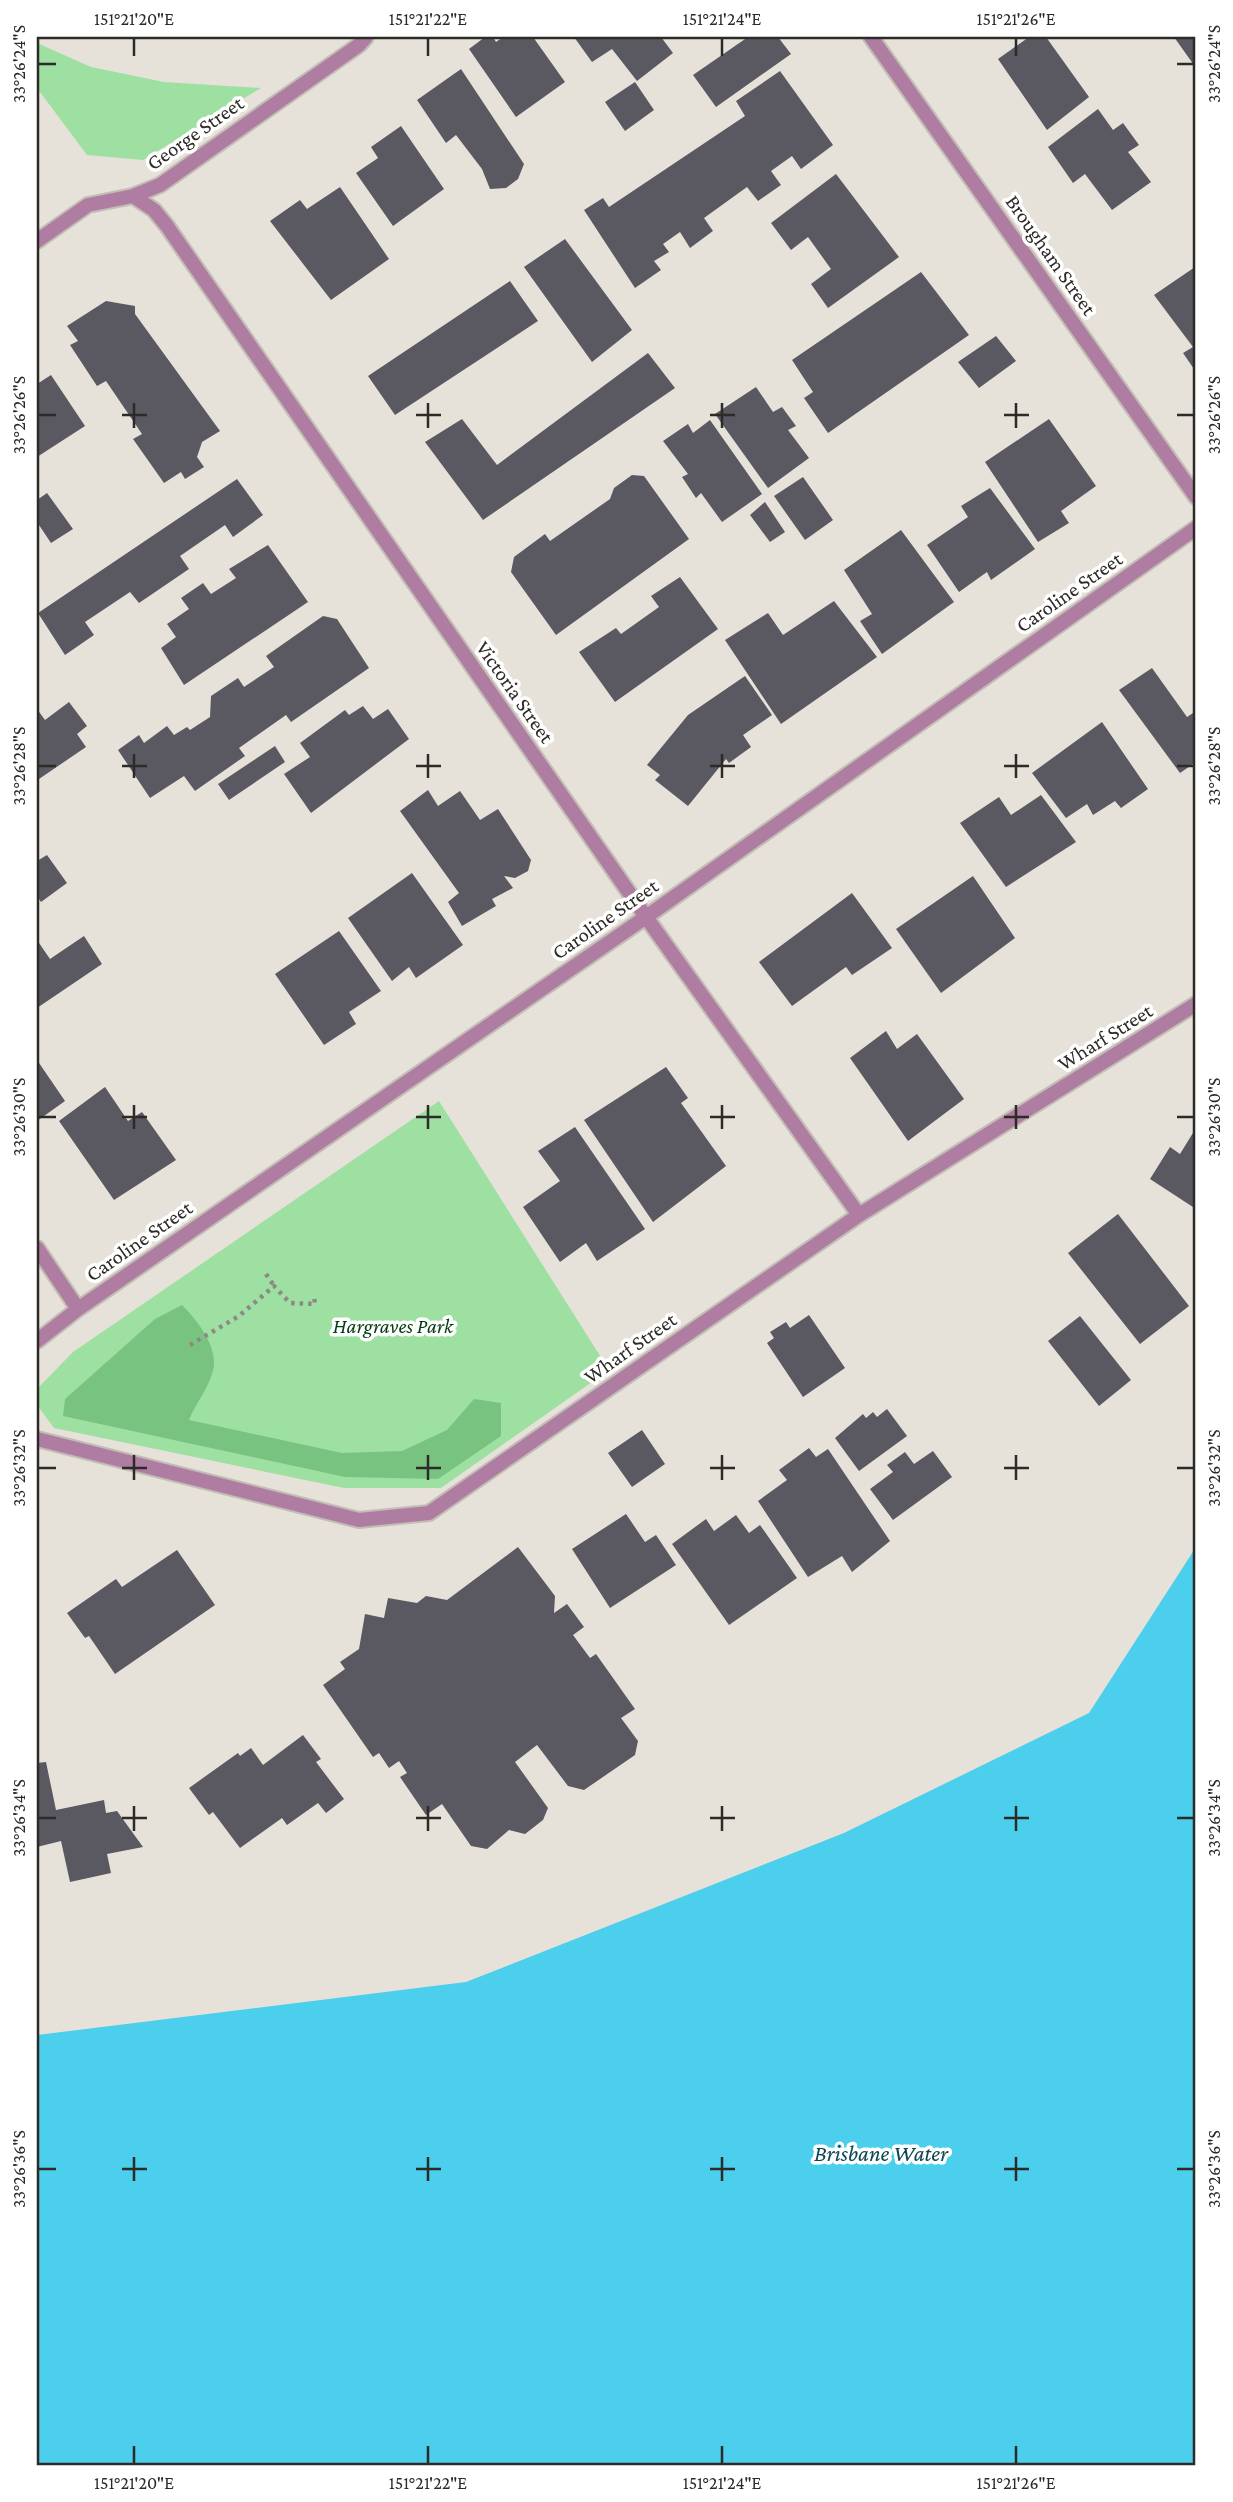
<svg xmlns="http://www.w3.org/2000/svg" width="1233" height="2502" viewBox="0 0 1233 2502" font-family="'Crimson Pro',serif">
<rect width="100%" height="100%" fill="#e7e2d9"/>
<path fill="#9de0a2" d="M37,43l54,24 73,15 97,6 -118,72 -56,-5 -50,-67z
M439,1101l170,269 -168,118h-97l-290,-60 -17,-23v-16l36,-37z"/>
<path fill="#79c380" d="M182,1305c16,16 39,45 30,69 -5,16 -17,31 -23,46l153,33 60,-2 45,-21 27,-31 27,4v33l-63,43 -93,-2 -282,-61 2,-17 90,-80z"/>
<path fill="#4bcfec" d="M1196,1547v918h-1159v-430l429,-53 378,-149 245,-120z"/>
<path fill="#5a5861" d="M485,37h8l3,5 7,-5h30l32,45 -49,35 -47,-68z
M574,37h87l12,16 -36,28 -25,-32 -20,13z
M748,37h30l13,17 -75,53 -23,-32z
M1029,37h17l43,60 -42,33 -49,-71z
M1174,37h22v31z
M461,69l63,95 -6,15 -12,9 -16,1 -8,-20 -26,-34 -10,8 -29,-43z
M780,71l53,74 -32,24 -9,-13 -21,15 10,14 -23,16 -11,-14 -43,31 9,13 -23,17 -10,-16 -17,12 6,8 -15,9 7,9 -26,18 -51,-78 19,-12 6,9 136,-91 -9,-15z
M635,82l19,28 -29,21 -20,-29z
M1098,109l15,21 10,-7 16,22 -11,7 23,30 -39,28 -27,-36 -12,9 -25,-36z
M401,126l43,63 -51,37 -37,-53 22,-15 -7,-11z
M836,174l63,83 -71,51 -17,-24 20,-15 -23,-32 -17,13 -20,-27z
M340,187l49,72 -58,41 -61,-79 30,-21 7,9z
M565,239l67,91 -40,32 -68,-95z
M1195,267l1,1v104l-13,-19 10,-6 -39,-52z
M921,272l48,63 -141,98 -24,-35 9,-6 -21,-32z
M510,281l28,40 -143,94 -27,-39z
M106,301l29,5v8l85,117 -18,11 -5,15 7,10 -19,12 -4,-7 -17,11 -31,-44 9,-5 -36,-53 -9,5 -27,-41 8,-4 -11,-15z
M996,336l20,25 -37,27 -21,-26z
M648,353l27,35 -192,132 -58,-78 37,-23 35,46z
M51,375l34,51 -48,31v-73z
M756,387l17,25 9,-5 14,19 -8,4 21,28 -41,30 -53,-74z
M1049,419l47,67 -35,25 8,12 -31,19 -53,-80z
M710,420l52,74 -40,28 -21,-29 -5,5 -14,-21 6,-3 -25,-33 25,-17 5,9z
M632,475l12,1 45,63 -133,96 -45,-63 3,-15 31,-23 5,7 60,-42 4,-11z
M803,477l30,43 -28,20 -31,-44z
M237,479l26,36 -30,22 -8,-12 -45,31 9,13 -50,34 -9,-11 -45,30 9,13 -29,20 -27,-42z
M990,488l45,61 -44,31 -4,-8 -28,20 -32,-47 41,-28 -7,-11z
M47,493l26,36 -22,14 -14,-21v-22z
M765,502l20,30 -15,10 -20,-27z
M901,530l53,72 -72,52 -22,-33 12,-7 -28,-44z
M268,545l40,57 -124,83 -23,-37 15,-11 -9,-13 22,-15 -8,-11 22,-15 8,11 25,-16 -7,-9z
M680,577l38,52 -103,73 -36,-50 37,-24 5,6 38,-27 -8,-11z
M834,601l43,56 -96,67 -56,-84 43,-27 15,22z
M323,616l14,3 32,49 -78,54 -5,-7 -47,33 6,8 -50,35 -11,-15 -34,22 -32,-48 21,-15 5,8 23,-17 7,9 13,-8 3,3 20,-13 1,-21 27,-18 6,9 30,-20 -8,-11z
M1152,668l35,49 9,-6v51l-16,11 -61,-83z
M745,676l27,39 -29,20 8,12 -22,16 -3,-4 -38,47 -33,-26 5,-5 -13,-10 41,-50z
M69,702l18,24 -10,8 9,13 -47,32 -2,-70 8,11z
M363,706l10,13 15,-10 21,30 -98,74 -27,-39 26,-17 -10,-14 45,-33 4,5z
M1102,722l46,67 -27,19 -6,-7 -22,14 -6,-11 -21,14 -34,-45z
M275,746l10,16 -56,38 -11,-16z
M428,790l10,16 22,-15 20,29 18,-11 33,51 -3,11 -13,7 -11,-2 9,12 -21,11 4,7 -34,20 -14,-24 11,-9 -59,-82z
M1041,795l35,47 -70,45 -46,-64 39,-26 12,18z
M47,855l20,28 -26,19 -4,-6v-35z
M412,873l51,72 -47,33 -7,-11 -17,14 -44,-63z
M973,876l42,62 -74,55 -45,-64z
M852,893l40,55 -40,27 -6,-8 -54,39 -33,-44z
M339,931l42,60 -32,21 7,12 -32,21 -49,-71z
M84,936l18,28 -65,44v-68l13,19z
M886,1031l11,18 20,-15 47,65 -56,42 -58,-83z
M37,1060l28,41 -28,20z
M666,1067l22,31 -7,5 45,63 -73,56 -69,-102z
M105,1087l23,34 14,-9 34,48 -62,40 -55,-79z
M575,1127l70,102 -48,32 -11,-18 -26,19 -37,-55 37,-26 -22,-30z
M1196,1128v81l-46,-30 20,-32 10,7z
M1118,1214l71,92 -49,38 -72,-91z
M809,1315l36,53 -42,29 -36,-54 7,-5 -4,-6 16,-10 4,6z
M1080,1316l51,64 -32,26 -51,-65z
M887,1409l20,27 -48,35 -24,-33 28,-24 3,4 7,-6 4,5z
M642,1430l23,34 -33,23 -24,-34z
M809,1448l7,9 12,-8 62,92 -38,31 -10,-16 -34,21 -50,-76 29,-21 -8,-10z
M933,1451l19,26 -59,43 -23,-31 23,-17 -6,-7 18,-13 9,12z
M626,1514l19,28 11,-7 20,30 -66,43 -38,-59z
M736,1515l13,18 11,-8 37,53 -68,47 -57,-81 34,-25 8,12z
M518,1547l37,49 -1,17 13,-9 17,23 -11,8 17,23 6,-4 39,55 -14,9 17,23 -3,14 -51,35 -16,-4 -31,-41 -22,17 33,46 -5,12 -18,14 -16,-4 -22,19 -16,-3 -29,-42 -16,11 -26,-38 7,-4 -8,-12 -10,7 -10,-15 -6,4 -50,-72 22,-16 -5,-7 19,-13 6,-35 19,4 4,-20 29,5 9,-7 21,4z
M177,1550l38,55 -100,69 -26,-38 -4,2 -18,-25 49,-34 6,8z
M303,1735l18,24 -5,3 28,37 -18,14 -8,-10 -31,22 -5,-7 -42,30 -27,-36 -4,3 -20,-27 49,-35 2,3 11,-8 12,17z
M46,1762l10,48 48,-10 2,13 11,-2 26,36 -36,7 4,19 -41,9 -9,-41 -24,6v-84z"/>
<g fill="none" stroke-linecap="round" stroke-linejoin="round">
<defs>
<path id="street" d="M871,37l325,460
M133,196l21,14 13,16 479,691 213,298
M37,241l51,-36 45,-9 27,-11 199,-140 7,-8
M37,1248l41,61
M37,1341l41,-32 568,-392 550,-389
M37,1439l322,81 70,-7 430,-298 337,-211"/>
</defs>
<use href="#street" stroke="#c2bdb5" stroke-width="18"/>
<path stroke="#8d8a83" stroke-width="4.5" stroke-dasharray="3.5 5" stroke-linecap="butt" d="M266,1274l8,12
M190,1345l49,-29 35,-30 16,17 25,1 -1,-8"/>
<use href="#street" stroke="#b07da2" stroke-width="14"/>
</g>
<path fill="none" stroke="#2d2b27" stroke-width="2.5" d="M134,38v18M428,38v18M722,38v18M1016,38v18M38,64h18M1177,64h17M134,403v25M428,403v25M722,403v25M1016,403v25M38,415h18M122,415h25M416,415h25M710,415h25M1004,415h25M1177,415h17M134,754v24M428,754v24M722,754v24M1016,754v24M38,766h18M122,766h25M416,766h25M710,766h25M1004,766h25M1177,766h17M134,1105v24M428,1105v24M722,1105v24M1016,1105v24M38,1117h18M122,1117h25M416,1117h25M710,1117h25M1004,1117h25M1177,1117h17M134,1455v25M428,1455v25M722,1455v25M1016,1455v25M38,1468h18M122,1468h25M416,1468h25M710,1468h25M1004,1468h25M1177,1468h17M134,1806v25M428,1806v25M722,1806v25M1016,1806v25M38,1818h18M122,1818h25M416,1818h25M710,1818h25M1004,1818h25M1177,1818h17M134,2157v24M428,2157v24M722,2157v24M1016,2157v24M38,2169h18M122,2169h25M416,2169h25M710,2169h25M1004,2169h25M1177,2169h17M134,2446v18M428,2446v18M722,2446v18M1016,2446v18"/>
<g text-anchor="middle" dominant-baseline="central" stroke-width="7" stroke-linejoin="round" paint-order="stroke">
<g font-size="21" fill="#2d2b27" stroke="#fff">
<text transform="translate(195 133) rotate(-35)">George Street</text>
<text transform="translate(1051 255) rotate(55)">Brougham Street</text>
<text transform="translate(1069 592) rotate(-35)">Caroline Street</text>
<text transform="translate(515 692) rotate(55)">Victoria Street</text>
<text transform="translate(605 919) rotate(-35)">Caroline Street</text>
<text transform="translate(1105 1037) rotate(-32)">Wharf Street</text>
<text transform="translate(139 1241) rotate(-35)">Caroline Street</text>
<text transform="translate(630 1348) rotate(-35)">Wharf Street</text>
</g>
<g font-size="21" font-style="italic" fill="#043c11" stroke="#fff">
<text x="393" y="1326">Hargraves Park</text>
</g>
<g font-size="23" font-style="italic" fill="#0b4652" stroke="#fff">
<text x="881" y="2153">Brisbane Water</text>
</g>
</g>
<rect width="1233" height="2502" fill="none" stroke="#ffffff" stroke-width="77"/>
<rect x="38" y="38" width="1156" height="2426" fill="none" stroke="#2d2b27" stroke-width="2.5"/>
<g font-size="18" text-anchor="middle" fill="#2d2b27">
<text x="134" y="25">151°21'20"E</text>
<text x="428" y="25">151°21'22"E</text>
<text x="722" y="25">151°21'24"E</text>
<text x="1016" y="25">151°21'26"E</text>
<text transform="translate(19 64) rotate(-90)" y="6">33°26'24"S</text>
<text transform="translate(1214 64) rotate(-90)" y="6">33°26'24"S</text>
<text transform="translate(19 415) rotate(-90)" y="6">33°26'26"S</text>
<text transform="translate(1214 415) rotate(-90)" y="6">33°26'26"S</text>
<text transform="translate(19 766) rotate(-90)" y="6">33°26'28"S</text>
<text transform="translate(1214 766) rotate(-90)" y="6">33°26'28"S</text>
<text transform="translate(19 1117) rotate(-90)" y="6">33°26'30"S</text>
<text transform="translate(1214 1117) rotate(-90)" y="6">33°26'30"S</text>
<text transform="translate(19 1468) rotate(-90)" y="6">33°26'32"S</text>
<text transform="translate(1214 1468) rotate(-90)" y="6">33°26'32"S</text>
<text transform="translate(19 1818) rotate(-90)" y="6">33°26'34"S</text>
<text transform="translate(1214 1818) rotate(-90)" y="6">33°26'34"S</text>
<text transform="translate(19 2169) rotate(-90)" y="6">33°26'36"S</text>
<text transform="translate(1214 2169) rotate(-90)" y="6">33°26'36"S</text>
<text x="134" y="2489">151°21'20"E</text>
<text x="428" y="2489">151°21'22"E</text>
<text x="722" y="2489">151°21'24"E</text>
<text x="1016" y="2489">151°21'26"E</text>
</g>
</svg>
